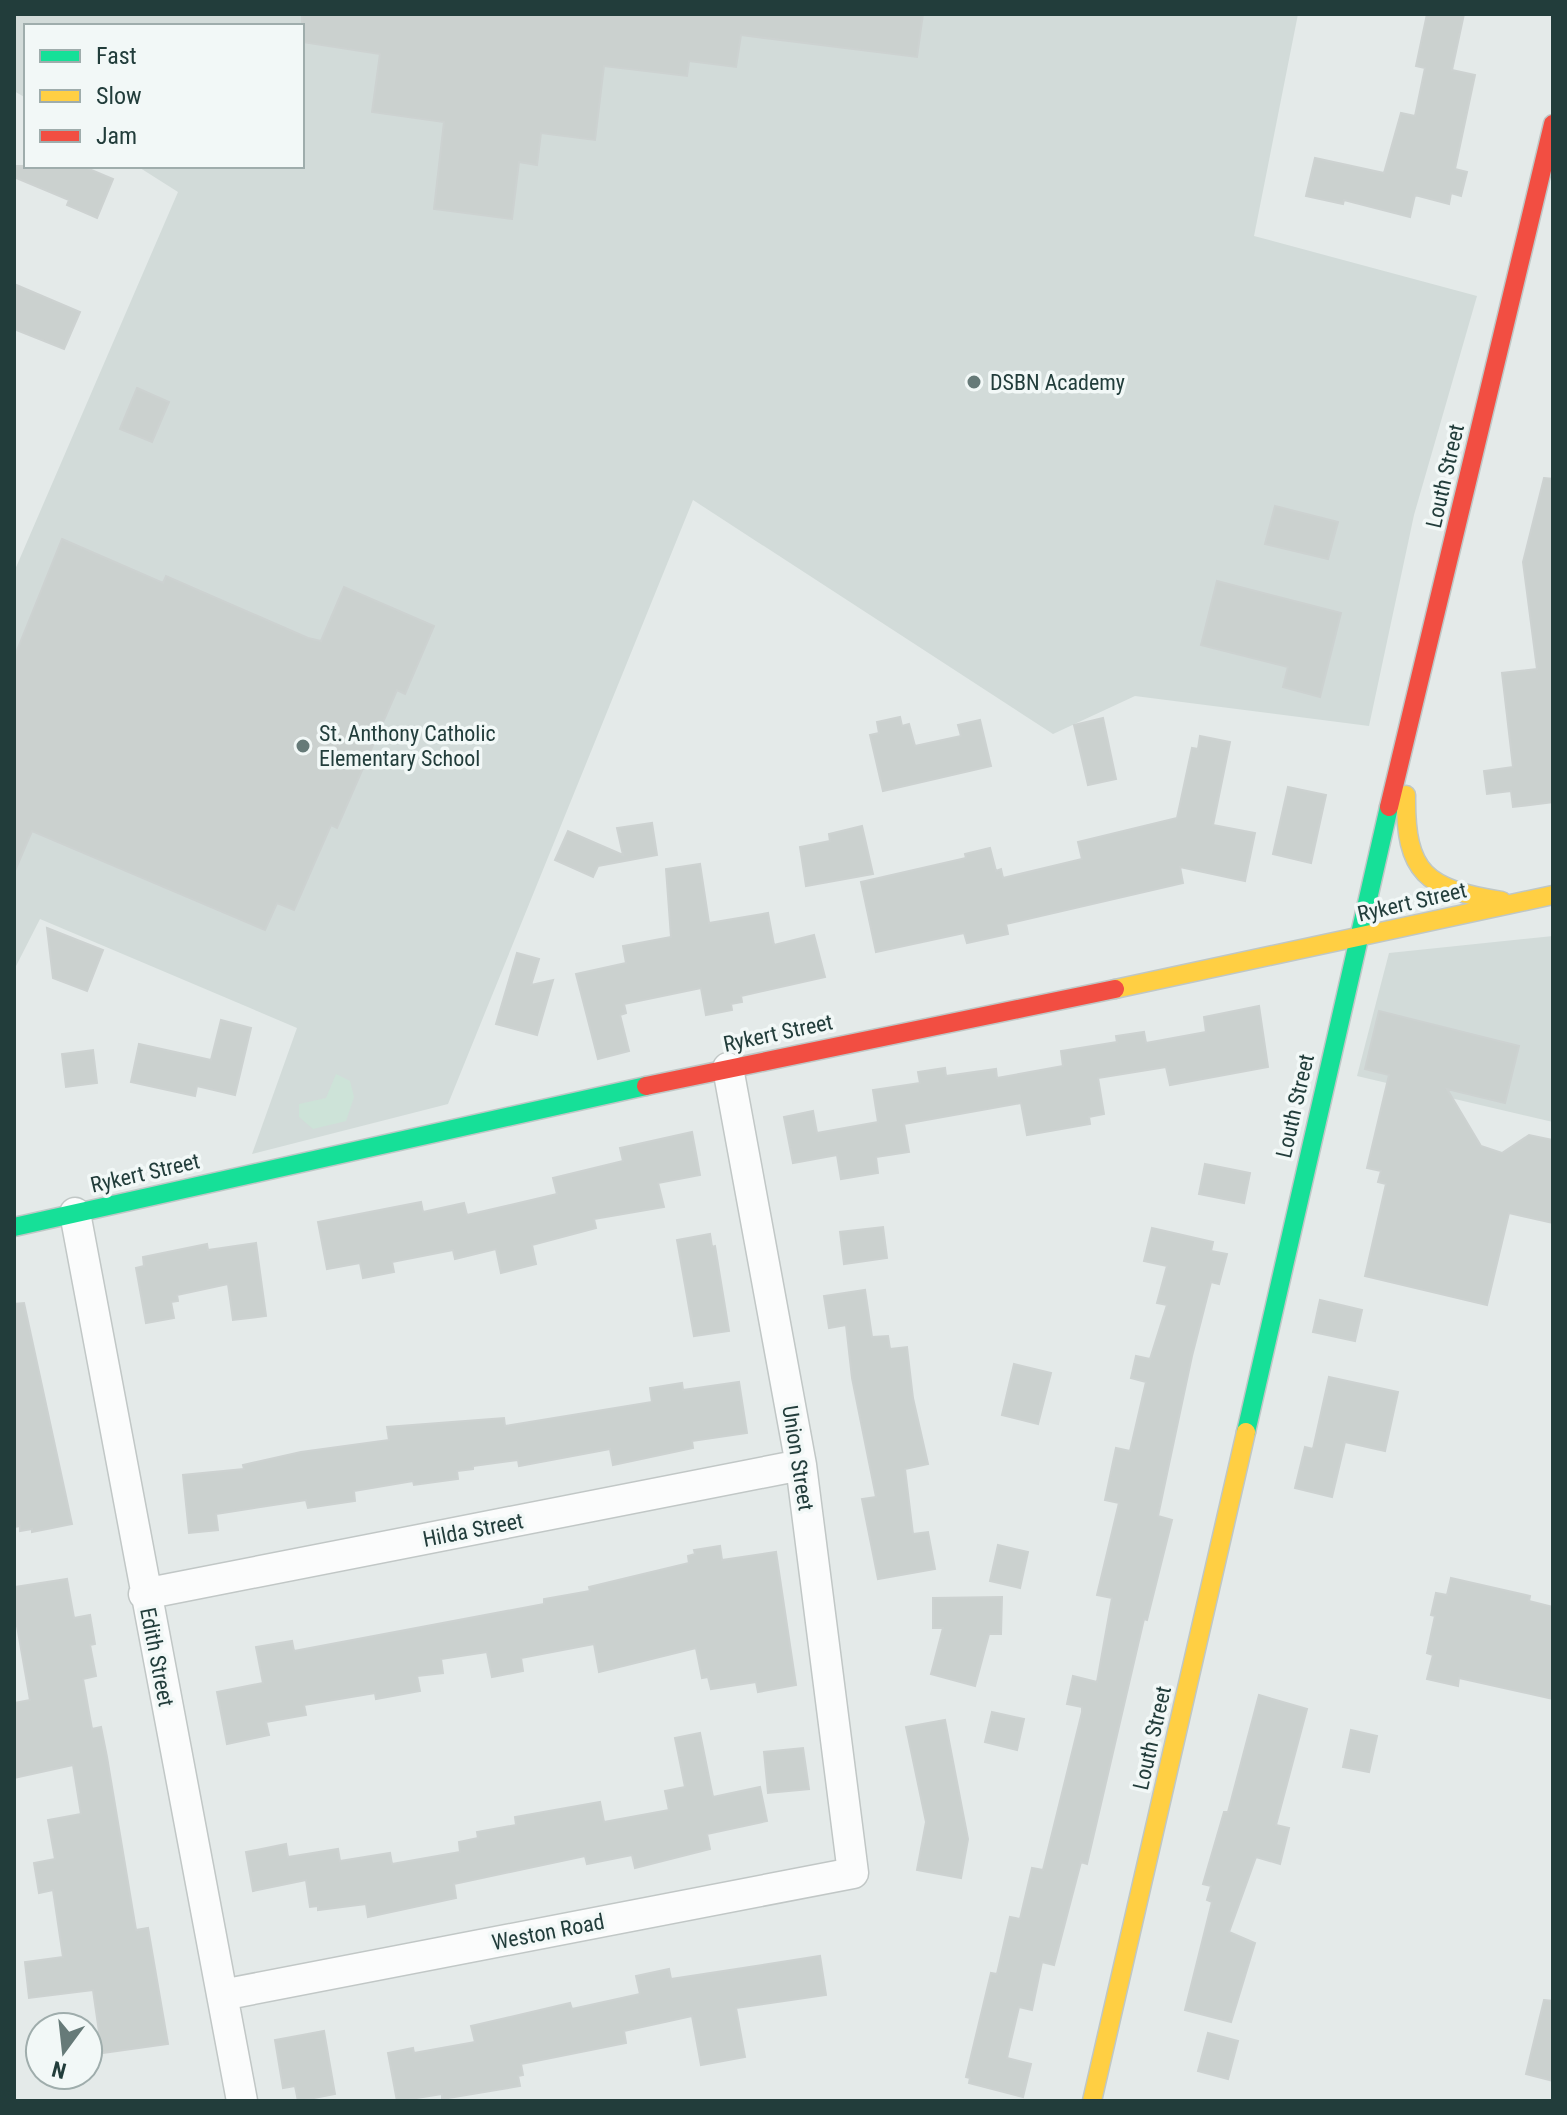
<svg xmlns="http://www.w3.org/2000/svg" width="1567" height="2115" viewBox="0 0 1567 2115" font-family="'Roboto Condensed',sans-serif">
<rect width="100%" height="100%" fill="#e4eae9"/>
<path fill="#d2dbd9" d="M14,14h1284l-44,222 223,60 -63,219 -45,211 -234,-30 -82,38 -360,-234 -245,604 -196,50 45,-126 -257,-109 -26,51v-398l164,-380 -41,-26h165v-140h-276v72l-12,-7z
M1553,936v186l-196,-46 32,-123z"/>
<path fill="#cde3d8" d="M336,1074l14,7 4,16 -8,24 -33,8 -14,-12v-13l27,-6z"/>
<path fill="#cbd1cf" stroke="#cdd2d1" stroke-width="2" d="M302,14h621l-6,43 -176,-22 -5,32 -47,-6 -2,15 -83,-10 -9,74 -54,-7 -4,32 -18,-3 -7,57 -78,-10 10,-87 -72,-10 8,-58 -78,-12z
M1427,14h37l-12,56 23,5 -20,94 12,3 -6,24 -10,-3 -2,11 -34,-9 -5,22 -66,-17 -1,4 -37,-8 9,-38 69,15 17,-60 14,3 10,-48 -9,-2z
M14,166h68l31,13 -16,39 -30,-13 2,-5 -55,-23z
M14,284l66,28 -16,37 -50,-20z
M137,388l32,14 -17,40 -32,-13z
M1544,478l9,1v323l-40,5 -2,-16 -24,3 -3,-23 29,-4 -11,-94 35,-4 -14,-107z
M1275,506l63,16 -10,37 -63,-15z
M62,539l101,44 3,-7 142,62 13,3 23,-54 90,39 -29,68 -8,-4 -60,138 -6,-3 -37,85 -17,-7 -12,27 -233,-99 -18,42v-215z
M1217,581l124,32 -21,84 -37,-10 5,-20 -87,-22z
M900,717l2,9 7,-2 6,22 46,-10 -3,-11 22,-5 11,46 -108,25 -13,-56 9,-2 -2,-11z
M1103,718l13,61 -28,6 -14,-60z
M1200,736l30,6 -17,83 42,8 -10,48 -65,-14 3,16 -177,41 2,10 -41,9 -3,-10 -88,19 -15,-70 105,-24 -1,-4 25,-6 6,23 5,-2 2,9 79,-19 -4,-17 99,-24 15,-70 6,1z
M1288,787l38,8 -15,68 -38,-9z
M652,823l5,32 -59,11 -5,11 -38,-17 13,-29 55,24 -6,-27z
M862,826l11,48 -67,12 -6,-39 30,-6 -1,-7z
M700,864l9,59 59,-10 6,32 40,-10 11,42 -84,19 1,6 -11,2 1,6 -26,5 -5,-27 -77,16 2,9 -6,2 9,36 -31,8 -22,-85 50,-11 -3,-17 48,-9 -5,-68z
M47,928l56,22 -16,41 -34,-13z
M517,953l22,6 -8,26 22,-5 -16,55 -41,-11z
M1259,1006l9,61 -98,18 -4,-18 -68,11 6,36 -15,3 1,7 -63,11 -6,-32 -117,21 5,28 -33,5 2,16 -37,6 -4,-24 -44,8 -9,-46 29,-6 4,22 61,-11 -5,-32 47,-7 -2,-11 27,-4 1,8 50,-7 1,9 66,-12 -2,-15 56,-9 -1,-6 28,-4 2,11 60,-11 -2,-15z
M1379,1011l140,35 -14,57 -58,-14 34,57 21,7 27,-18 24,5v83l-44,-10 -22,92 -122,-29 21,-92 -8,-2 3,-11 -14,-3 22,-93 -24,-6z
M221,1020l30,8 -16,67 -38,-9 -2,10 -64,-14 8,-38 72,16z
M93,1050l4,33 -31,4 -4,-33z
M692,1132l8,43 -42,8 6,24 -70,12 2,9 -64,17 4,19 -35,9 -5,-24 -41,10 -2,-9 -61,12 2,10 -31,6 -3,-15 -33,6 -9,-47 103,-20 2,10 41,-9 3,12 90,-21 -4,-16 70,-17 -3,-13z
M1205,1164l45,9 -6,30 -45,-9z
M883,1227l4,31 -43,6 -4,-32z
M1152,1228l61,14 -2,9 16,3 -8,30 -8,-2 -19,74 -34,160 14,4 -25,100 -3,-1 -57,245 -6,-2 -27,103 -12,-3 -10,48 -13,-3 -12,51 24,6 -8,33 -54,-14 1,-5 -4,-1 25,-104 6,1 13,-57 10,2 12,-51 11,2 39,-158v-5l-15,-3 6,-28 24,6 15,-84 -15,-3 22,-92 -14,-3 11,-52 14,3 16,-69 -15,-4 5,-22 14,3 17,-54 -10,-2 10,-37 -23,-5z
M710,1234l2,13 3,-1 14,85 -35,5 -17,-96z
M256,1243l10,73 -33,4 -5,-36 -51,11 1,6 -7,1 3,16 -28,5 -10,-55 8,-2 -1,-9 64,-13 1,6z
M865,1290l7,47 16,-1 2,13 17,-2 6,51 15,66 -23,5 8,65 15,-2 7,37 -57,10 -16,-80 14,-2 -24,-119 -6,-53 -17,3 -5,-32z
M1320,1300l42,10 -7,31 -42,-9z
M24,1303l48,221 -40,8v-3l-12,2v-5l-6,1v-223z
M1014,1364l37,9 -13,51 -36,-9z
M1329,1377l69,15 -13,59 -40,-9 -13,55 -37,-9 10,-41 8,2z
M739,1382l8,51 -55,8 1,7 -80,17 -3,-16 -91,17 -1,-6 -45,6v3l-16,2 1,8 -44,6 -1,-4 -59,10 1,10 -47,7 -2,-8 -90,14 2,16 -29,3 -6,-58 61,-6 -1,-4 58,-13 88,-12 -2,-13 117,-9 1,8 147,-24 -2,-14 32,-5 1,7z
M998,1545l30,7 -8,36 -30,-7z
M720,1546l2,14 54,-8 20,133 -38,7 -2,-10 -45,7 -3,-12 -6,1 -6,-30 -97,24 -5,-28 -73,14 2,13 -31,6 -5,-25 -46,7 2,14 -26,3 3,15 -44,8 -1,-6 -71,12 2,10 -40,7 3,13 -42,9 -10,-52 46,-9 -7,-36 36,-6 2,10 250,-47v-5l46,-8 -1,-4 100,-24 -1,-7 7,-2 -1,-4z
M1451,1578l79,18 -1,5 24,6v92l-94,-21 -1,8 -31,-7 6,-24 -6,-2 8,-37 -4,-1 5,-22 11,2z
M67,1579l7,39 16,-3 5,29 -5,1 6,31 -13,3 9,50 9,-2 6,30 29,173 12,-2 20,116 -66,9 -9,-63 -64,8 -4,-36 38,-5 -10,-67 -14,3 -5,-30 21,-4 -7,-39 33,-6 -8,-49 -59,13v-75l16,-3 -16,-91v-22z
M1002,1597l-1,37h-12l-14,52 -44,-12 12,-46h-10v-30z
M1259,1695l48,14 -31,116 13,3 -9,36 -24,-7 -27,75 26,11 -24,79 -46,-12 27,-108 -5,-2 4,-14 -8,-2 21,-72h4z
M992,1712l32,7 -7,31 -32,-8z
M945,1720l23,119 -7,39 -44,-8 9,-48 -20,-95z
M1351,1730l26,6 -8,36 -26,-5z
M700,1733l13,64 47,-10 7,34 -60,13 3,15 -75,19 -3,-13 -45,9 -2,-8 -131,28 2,14 -88,19 -2,-13 -48,6v-4l-8,1 -4,-27 -53,11 -7,-39 40,-8 2,13 50,-8 2,12 50,-8 2,11 68,-12 -1,-10 19,-4 -1,-6 39,-7 -1,-8 85,-15 4,20 65,-12 -4,-19 20,-4 -10,-49z
M803,1748l6,41 -41,4 -4,-41z
M820,1956l6,39 -90,13 9,49 -44,8 -9,-49 -68,15 2,12 -105,21 2,11 -5,1 2,10 -78,13v-5l-45,7 -9,-48 25,-5 1,5 61,-11 -4,-16 99,-23 2,6 68,-15 -4,-18 33,-7 2,10z
M1544,2000l9,1v80l-27,-7z
M324,2031l11,63 -37,7 -3,-15 -12,2 -8,-48z
M1208,2033l30,8 -10,38 -30,-8z"/>
<g fill="none" stroke-linecap="round" stroke-linejoin="round">
<defs>
<path id="street" d="M75,1213l167,888
M144,1594l657,-129
M222,1995l631,-122 -52,-408 -73,-397"/>
<path id="fast" d="M14,1227l632,-141
M1246,1432l143,-625"/>
<path id="slow" d="M1406,795c-1,79 20,94 96,106
M1115,989l438,-94
M1092,2101l154,-669"/>
<path id="jam" d="M1389,807l164,-683
M646,1086l469,-97"/>
</defs>
<use href="#street" stroke="#c1c7c6" stroke-width="33"/>
<use href="#fast" stroke="#bfc7c6" stroke-width="21"/>
<use href="#slow" stroke="#bfc7c6" stroke-width="21"/>
<use href="#jam" stroke="#bfc7c6" stroke-width="21"/>
<use href="#street" stroke="#fbfcfc" stroke-width="30"/>
<use href="#fast" stroke="#16e098" stroke-width="18"/>
<use href="#slow" stroke="#ffcf43" stroke-width="18"/>
<use href="#jam" stroke="#f24e42" stroke-width="18"/>
</g>
<g fill="#667a78" stroke="#f2f8f7" stroke-width="3">
<circle cx="974" cy="382" r="8"/>
<circle cx="303" cy="746" r="8"/>
</g>
<g text-anchor="middle" dominant-baseline="central" stroke-width="7" stroke-linejoin="round" paint-order="stroke">
<g font-size="22" fill="#223d3b" stroke="#f2f8f7" text-anchor="start">
<text x="990" y="382">DSBN Academy</text>
<text x="319" y="733">St. Anthony Catholic<tspan x="319" dy="25">Elementary School</tspan></text>
</g>
<g font-size="22" fill="#223d3b" stroke="#f2f8f7">
<text transform="translate(1445 476) rotate(-77)">Louth Street</text>
<text transform="translate(1412 902) rotate(-13)">Rykert Street</text>
<text transform="translate(778 1033) rotate(-12)">Rykert Street</text>
<text transform="translate(1295 1106) rotate(-77)">Louth Street</text>
<text transform="translate(145 1173) rotate(-13)">Rykert Street</text>
<text transform="translate(798 1458) rotate(81)">Union Street</text>
<text transform="translate(473 1530) rotate(-11)">Hilda Street</text>
<text transform="translate(157 1657) rotate(79)">Edith Street</text>
<text transform="translate(1152 1738) rotate(-77)">Louth Street</text>
<text transform="translate(548 1932) rotate(-11)">Weston Road</text>
</g>
</g>
<rect width="1567" height="2115" fill="none" stroke="#223d3b" stroke-width="32"/>
<rect x="24" y="24" width="280" height="144" fill="#f2f8f7" stroke="#9fadac" stroke-width="2"/>
<rect x="40" y="50" width="40" height="12" fill="#16e098" stroke="#9fadac" stroke-width="2"/>
<text x="96" y="64" font-size="24" fill="#223d3b">Fast</text>
<rect x="40" y="90" width="40" height="12" fill="#ffcf43" stroke="#9fadac" stroke-width="2"/>
<text x="96" y="104" font-size="24" fill="#223d3b">Slow</text>
<rect x="40" y="130" width="40" height="12" fill="#f24e42" stroke="#9fadac" stroke-width="2"/>
<text x="96" y="144" font-size="24" fill="#223d3b">Jam</text>
<g transform="translate(64 2051) rotate(195)"><circle r="38" fill="#f2f8f7" stroke="#9fadac" stroke-width="2"/>
<path d="M0-6L14 30L0 20L-14 30Z" fill="#667a78"/>
<text y="-12" font-size="22" font-weight="bold" text-anchor="middle" fill="#223d3b">N</text>
</g>
</svg>
